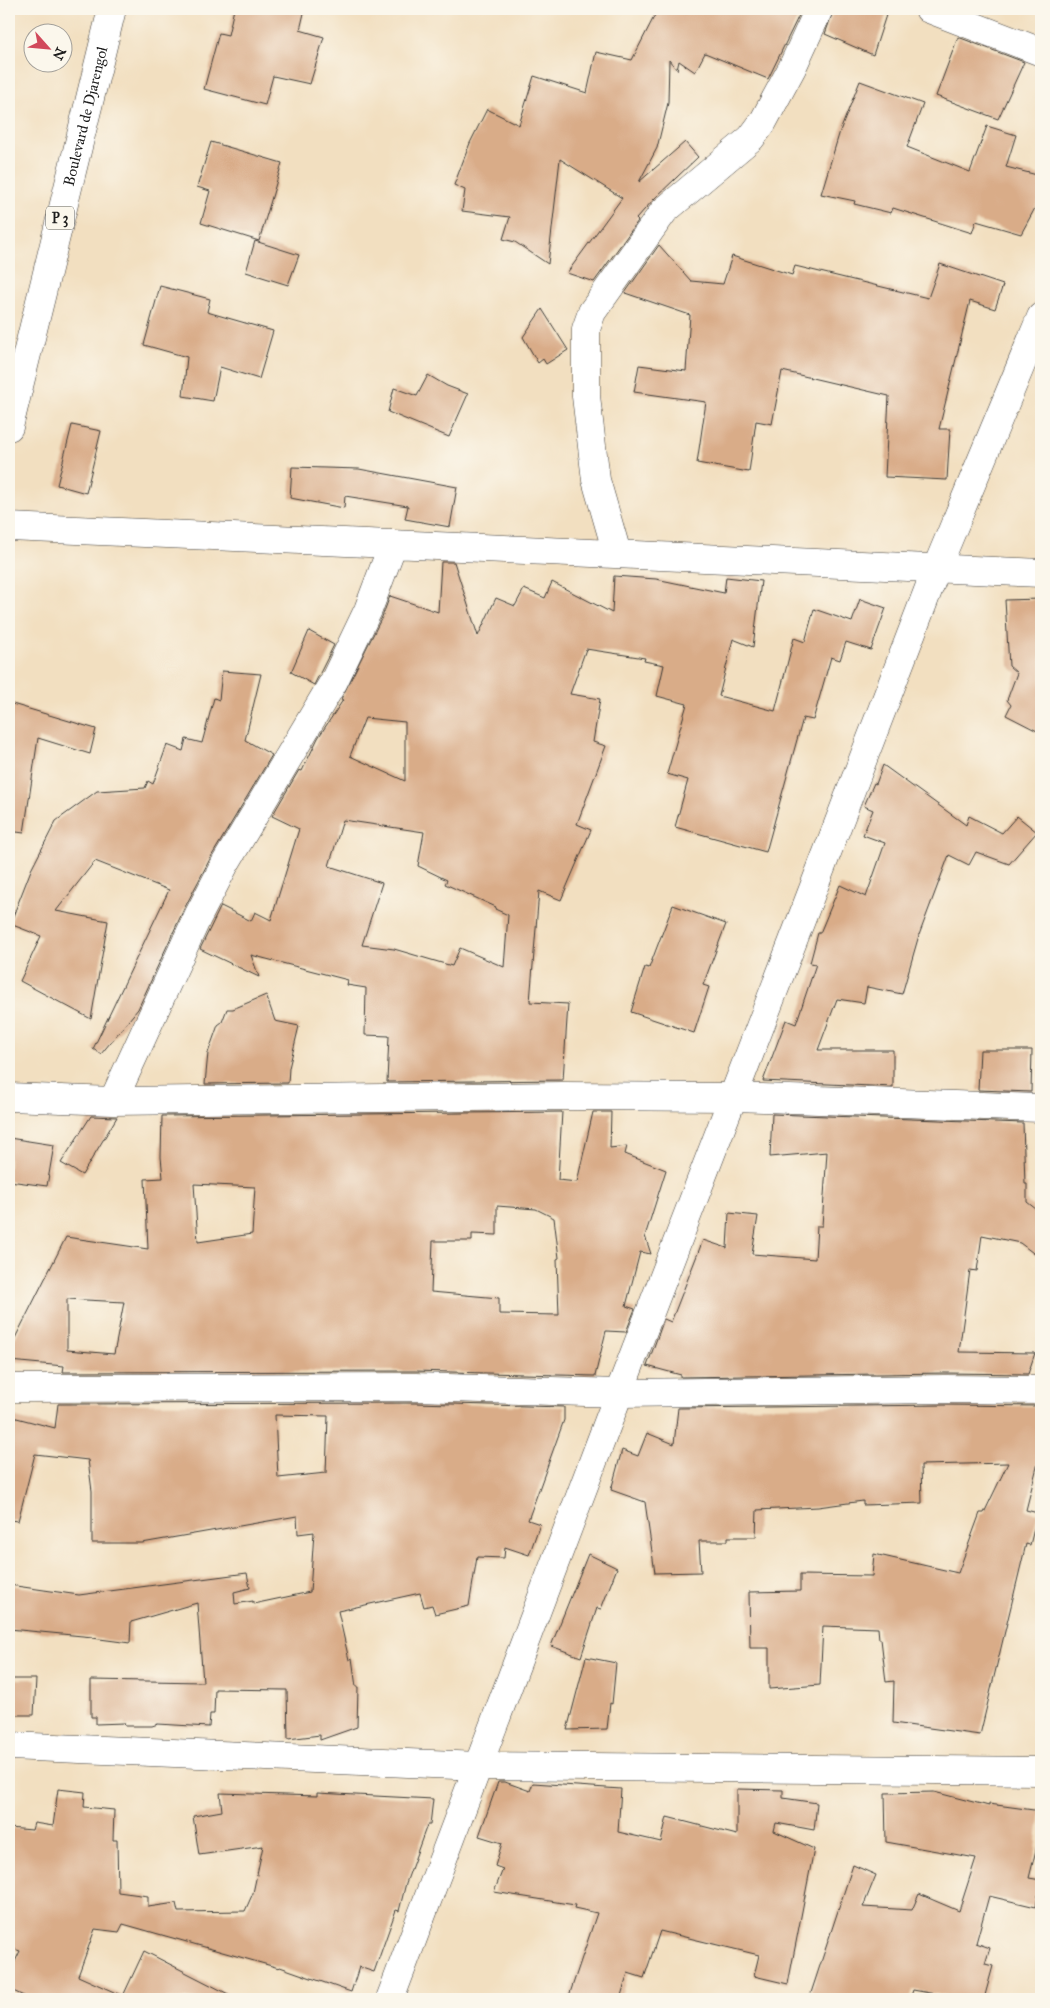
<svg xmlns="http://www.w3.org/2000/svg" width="1050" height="2008" viewBox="0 0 1050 2008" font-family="'IM FELL Great Primer',serif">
<rect width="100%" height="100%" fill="#fbf7ec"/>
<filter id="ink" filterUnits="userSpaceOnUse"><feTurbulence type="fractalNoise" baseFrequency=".02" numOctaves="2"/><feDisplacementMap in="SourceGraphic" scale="10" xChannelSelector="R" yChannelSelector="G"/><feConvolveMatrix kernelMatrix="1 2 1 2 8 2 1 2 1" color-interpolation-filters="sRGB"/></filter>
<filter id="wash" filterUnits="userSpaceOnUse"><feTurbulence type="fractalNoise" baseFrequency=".0096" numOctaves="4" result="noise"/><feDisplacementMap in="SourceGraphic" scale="20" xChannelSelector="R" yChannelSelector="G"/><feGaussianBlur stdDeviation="1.12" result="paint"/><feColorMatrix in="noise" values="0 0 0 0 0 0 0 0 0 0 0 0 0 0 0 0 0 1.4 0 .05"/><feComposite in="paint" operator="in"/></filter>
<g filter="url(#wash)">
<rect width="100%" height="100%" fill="#f2dfc0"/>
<g id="blocks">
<path fill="#d9ac88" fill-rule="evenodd" d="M234,9h71l-5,21 24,7 -14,47 -37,-8 -8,29 -61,-16 15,-56 9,2z
M658,9h144l-34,70 -63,-26 -10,19 -16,-11 -2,9 -8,-10 -1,43 -11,45 -18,34 46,-40 13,15 -44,42 -18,20 2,2 -44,61 -27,-9 55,-75 -62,-39 -12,105 -33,-22 -12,-3 7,-22 -48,-6 3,-21 -11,-5 16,-42 17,-34 32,16 15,-49 53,17 9,-41 36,8z
M834,9h54l-15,46 -48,-21z
M958,37l66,25 -26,57 -62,-23z
M860,81l63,23 -16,43 63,25 17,-46 29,9 -10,32 35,9v21l-20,37 -45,-13 -4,12 -79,-25 -2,5 -37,-9 1,-3 -34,-7 19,-63z
M211,142l71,21 -23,78 -58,-18 9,-32 -13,-4z
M255,241l44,14 -11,30 -42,-13z
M659,245l32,36 32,3 9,-28 60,19 3,-9 133,32 12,-34 63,21 -8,24 -25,-8 -31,128h11l-3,51 -62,-3 4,-81 -107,-25 -10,53 -16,-3 -7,51 -52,-9 9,-61 -72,-10 5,-27 47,6 4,-56 -65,-22z
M160,286l50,13 -3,13 66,19 -14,48 -39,-12 -7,34 -30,-5 4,-39 -43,-12z
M542,309l26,41 -22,14 -3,-5 -5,4 -15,-26z
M428,375l19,11 21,8 -19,43 -61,-25 6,-24 23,8z
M72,425l29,6 -15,62 -29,-8z
M292,467l67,2 98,18 -7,40 -45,-8 3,-13 -63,-10 -1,12 -54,-10z
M441,562h13l24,74 18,-38 19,8 9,-17 21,9 7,-16 60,31 2,-37 42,3 68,14 2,-16 35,4 -8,66 -20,-8 -14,57 56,15 19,-73 11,4 9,-33 38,13 8,-23 26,9 -15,42 -25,-8 -6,18 -9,-3 -18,63 -10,-2 -37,134 -91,-25 13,-47 -21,-6 20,-70 -30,-8 7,-31 -20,-4 1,-3 -59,-9 -16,45 30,5 -7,43 13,4 -29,78 14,6 -30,70 -22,-9 -9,111 38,2 -5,76 -176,2 2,-46 -24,-1 1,-47 -19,-3 1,-5 -97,-25 8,22 -59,-28 21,-43 30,15 4,-9 16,8 28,-91 -27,-13 27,-46 3,1 16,-33 25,-38 -2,-1 41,-82 8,-21 48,16zM365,718l40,4v59l-55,-25zM343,820l81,12 -6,34 29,14 -2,4 51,23 -1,2 13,6 -4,52 -44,-19 -8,18 -58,-17 -32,-4 20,-62 -53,-17z
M1041,599v134l-35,-18 5,-10 -4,-5 10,-27 -8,-7 -4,-66z
M309,631l25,14 -20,40 -23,-13z
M222,671l39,3 -16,66 27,15 -61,102 -27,52 -46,100 -37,45 -8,-5 76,-159 -74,-29 -39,50 52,10 -17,98 -71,-38 21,-45 -31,-12 21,-54 25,-49 41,-30 48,-3 3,-7 5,3 14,-39 16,6 3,-12 16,4 12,-45 5,2z
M9,703l87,26 -6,25 -52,-16 -14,95 -15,-2z
M883,765l83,60 3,-9 33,17 15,-17 20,16 -28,32 -33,-12 -7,13 -20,-10 -30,80 -17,59 -35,-7 -3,16 -27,-4 -19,51h75v37l-130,-6 23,-61 10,4 20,-60 -6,-1 8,-30h2l20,-48 26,12 19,-54 -22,-8 10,-25 -9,-4 10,-23 2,1z
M673,905l53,19 -23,61 6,2 -15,46 -63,-21 14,-45 4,1z
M266,995l9,26 24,5 -10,42 -1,15 -83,1 3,-31 10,-28 4,-3 5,-13h6z
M980,1050h52l-1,42 -53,-2z
M562,1112l-4,68 19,2 16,-70h18l-1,36 17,-2 -2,8 41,16 -21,66 6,18 -11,-2 -14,54 9,3 -9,23 -20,-1 -11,45 -180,-5 -352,1 1,-6 -55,-5v-11l57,-113 82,12 -3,-70 18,-1 -2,-21 1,-41zM194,1184l61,3 -3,47 -54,8zM497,1206l39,3 18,9 5,40 -2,1 2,56 -60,-1v-16l-68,-6 2,-51h39v-7l25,1zM67,1299l57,3 -10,52 -47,-4z
M772,1114l251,9 2,61h2v18l14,11v46l-21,-16 -38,-8 -5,36 -7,-1 -11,82 76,1 -7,21 -83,-1 -264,4v-2l-34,-9 17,-47 7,3 32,-82 24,8 2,-35 29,3 -6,38 63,5 2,-33h5l5,-74 -57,5z
M91,1116l26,1 -35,58 -21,-12z
M9,1138l45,7 -7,41 -38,-5z
M415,1403l149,4v13l-36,100 12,4 -11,31 -24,-8 -1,11 -27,-1 -8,49 -34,8 -3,-9 -8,2 -4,-14 -82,18 11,49 3,-2 4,29h2l-1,40 -37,13v-5l-32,4 -1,-49 -72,-1 -1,25h-4l-1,13 -51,-3 -6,2h-27l-1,-3 -28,1v-7h-5v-37l112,2 -6,-79 -66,19 -1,21 -38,-5 1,-1 -84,-8v-44l70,10 168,-22 3,15 -16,4 1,12 18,-3v3l57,-12 4,-60 -16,2 -1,-18 -155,27h-50v-52l-4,-31 -53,-6 -17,67 -9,-1v-104l46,12 3,-24zM275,1415l53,1 -2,57 -48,5z
M945,1405l96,1v45l-15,59 12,3 -8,32 -4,-1 -46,191 -87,-12 1,-42 -8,1 -5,-43h-2l-1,-11 -55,-2 -3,59 -51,4v-41h-19l-1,-56 51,-1v-16l72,1 2,-22 84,19 22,-60h4l24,-50 -87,2 1,38 -59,2v-4l-45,6 -61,3 -1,27h-28v4h-29l2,31 -46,1 -10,-71 -34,-12 11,-40 16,6 9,-23 27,11 4,-36z
M588,1554l29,14 -16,41 -4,-1 -16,49 -30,-11z
M586,1657l30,6 -4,41 -2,-1 -3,26 -40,1z
M9,1679h27l-2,36h-25z
M498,1782h7l25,9 3,-8 88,6 -3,43 43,10 6,-25 70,18v-46l46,1v8l34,5 -3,27 -38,-7 -2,8 40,18 -26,135 -34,-8 5,-21 -99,-24 -16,47 -16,-5 -8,26h-52l29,-86 -23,-5 1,-3 -81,-13 9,-23 -8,-3 7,-23 -23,-7z
M58,1789l27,3 -1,15 30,3 -1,30h4l1,52 30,4v11l28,-4 2,9 67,-1 8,-18 10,-47 -64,9 -6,-39 29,-5 -2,-18 97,3v-3l116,6 -3,26h-3l-21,58 -7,28 -3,-1 -22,62 -15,-5 -8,25 -71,-25 -1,1 -156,-44 -4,8 -24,-3 -17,47 45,20 21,-45 94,48h-208l-21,-10v-15l11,-23 -11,-4v-119l23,2 2,-7 19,3z
M934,1792l55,14v-2l52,7 -5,39 -7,28 12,2 -5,27 -47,-11 -13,47 14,5 -5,16 8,2 -9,33h-21l-50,-9 -3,9h-101l44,-134 23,10 -13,32 49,3 7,-16 40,17 17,-53 -90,-16 -1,-49z"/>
</g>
</g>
<g filter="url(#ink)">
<use href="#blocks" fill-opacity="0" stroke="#3c3935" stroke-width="1"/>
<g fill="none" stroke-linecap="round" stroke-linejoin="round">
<defs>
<path id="minor" d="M929,9l112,43
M9,527l1032,46
M617,553l-21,-73 -10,-84v-67l6,-17 72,-101 87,-73 12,-16 29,-54 27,-59
M9,1097l104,4 450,-5 171,1 307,11
M113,1101l85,-185 27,-52 109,-183 34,-71 25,-66
M9,1388l406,-1 204,6 326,-4 96,1
M9,1746l470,20 562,5"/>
<path id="secondary" d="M390,1999l229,-606 318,-826 104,-250"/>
<g id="primary">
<path id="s1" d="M9,427l103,-418"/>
</g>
</defs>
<use href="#minor" stroke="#3c3935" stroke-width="29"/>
<use href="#secondary" stroke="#3c3935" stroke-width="29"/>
<use href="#primary" stroke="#3c3935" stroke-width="29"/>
<use href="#minor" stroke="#fff" stroke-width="28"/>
<use href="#secondary" stroke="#fff" stroke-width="28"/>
<use href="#primary" stroke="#fff" stroke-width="28"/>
</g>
</g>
<g text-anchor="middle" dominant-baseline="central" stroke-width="4.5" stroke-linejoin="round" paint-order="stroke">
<rect fill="#fbf7ec" stroke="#5f5e5a" stroke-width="1" x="46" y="206.5" width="28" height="23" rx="4"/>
<g font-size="14" font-weight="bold" fill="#1c1c1c">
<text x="60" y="218">P 3</text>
</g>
<g font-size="15" fill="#1c1c1c" stroke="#fbf7ec">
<text stroke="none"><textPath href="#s1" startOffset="320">Boulevard de Djarengol</textPath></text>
</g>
</g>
<rect width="1050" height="2008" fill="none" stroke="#fbf7ec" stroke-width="30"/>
<g transform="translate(48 48) rotate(117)"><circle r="24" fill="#fbf7ec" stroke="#a29f99"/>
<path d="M0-4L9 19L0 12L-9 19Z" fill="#d1495b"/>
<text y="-8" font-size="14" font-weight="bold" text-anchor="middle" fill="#1c1c1c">N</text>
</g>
</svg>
